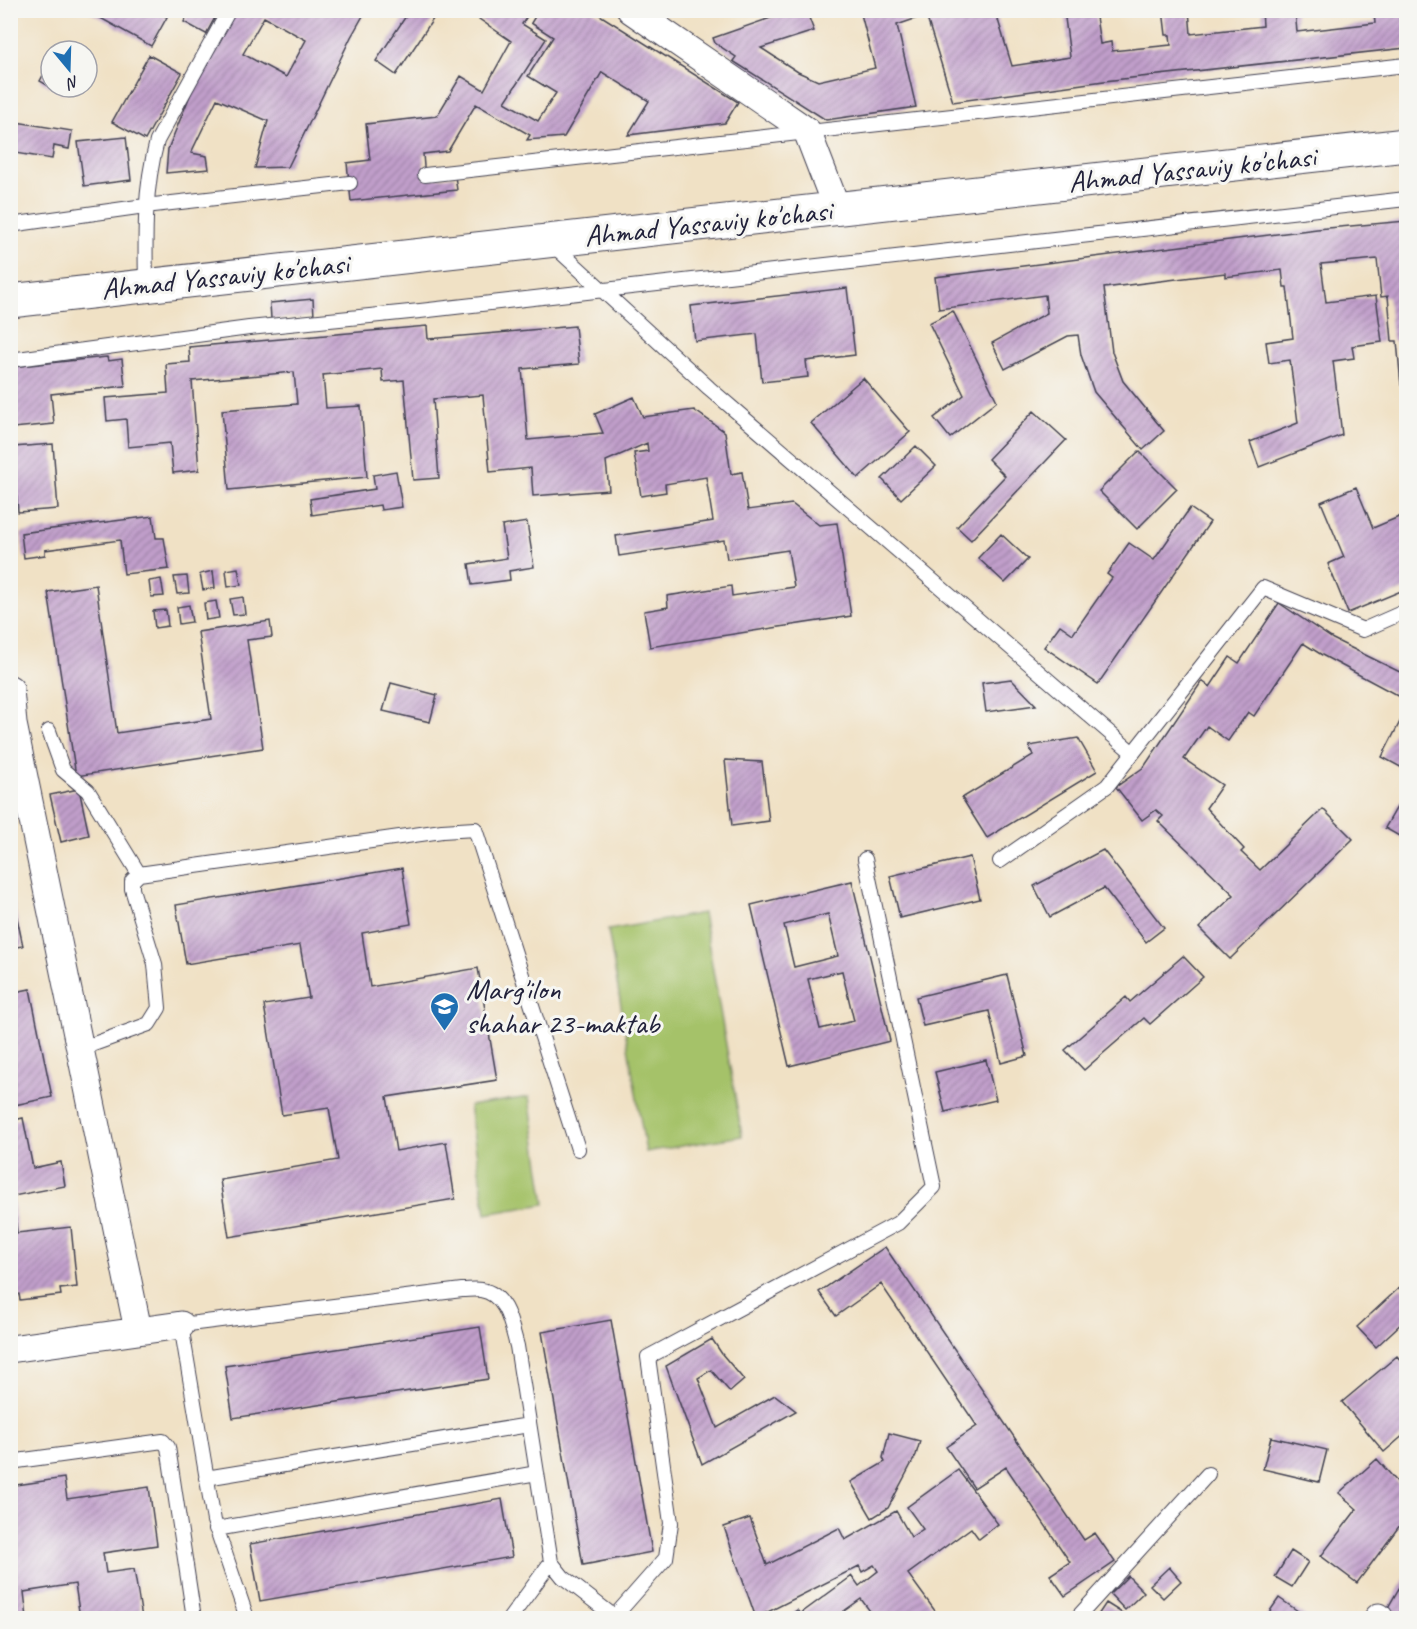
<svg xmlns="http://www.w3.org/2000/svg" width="1417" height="1629" viewBox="0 0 1417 1629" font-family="Caveat,sans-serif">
<defs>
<pattern id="building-hatch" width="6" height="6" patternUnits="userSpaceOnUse" patternTransform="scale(1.5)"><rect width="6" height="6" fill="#c19fcb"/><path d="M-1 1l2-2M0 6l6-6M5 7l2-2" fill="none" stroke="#9c81a6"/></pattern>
</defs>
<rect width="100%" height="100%" fill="#f6f6f2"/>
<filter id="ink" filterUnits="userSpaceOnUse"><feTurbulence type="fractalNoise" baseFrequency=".0167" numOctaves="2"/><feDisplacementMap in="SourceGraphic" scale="12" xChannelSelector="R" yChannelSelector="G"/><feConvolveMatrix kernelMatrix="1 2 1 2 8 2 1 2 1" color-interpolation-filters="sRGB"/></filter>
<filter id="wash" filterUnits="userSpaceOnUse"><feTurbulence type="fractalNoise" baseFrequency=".008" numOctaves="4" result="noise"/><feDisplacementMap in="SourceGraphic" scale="24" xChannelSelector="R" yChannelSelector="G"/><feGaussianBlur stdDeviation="1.35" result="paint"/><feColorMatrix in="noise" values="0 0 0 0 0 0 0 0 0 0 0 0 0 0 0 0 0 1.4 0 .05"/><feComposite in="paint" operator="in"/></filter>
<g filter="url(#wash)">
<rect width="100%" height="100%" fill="#f0e1c5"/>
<path fill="#a5c269" stroke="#647252" stroke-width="1.5" d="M703,913l39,223 -96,16 -38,-222z
M529,1097l16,107 -59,10 -17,-108z"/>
<g id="blocks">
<path fill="url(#building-hatch)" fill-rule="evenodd" d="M86,10h69l12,7 -16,29z
M190,10h29l-13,24 -22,-12z
M236,10h122l6,4 -13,23 -63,130 -33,1 13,-47 -51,-22 -26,54 16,3 2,13 -43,4 2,-24 26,-63zM264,17l42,23 -20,37 -43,-23z
M410,10h29l-43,65 -20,-14z
M466,10h65l-9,14 24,15 -41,63 33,19 18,-28 -28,-17 25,-39 -22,-14 8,-13h53l146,92 -13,21 -97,12 21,-34 -47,-29 -38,65 -37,3 3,-5 -54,-31 -28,47 -25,3 2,25 30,-3 2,14 -106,11 -4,-38 23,-3 -4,-36 71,-8 24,-40 23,14 27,-49z
M777,10h29l8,21 -53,17 37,24 20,9 57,-13 -14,-54 10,-4h124l17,56 58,-9 -6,-47h31l5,34 11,-2 1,9 59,-6 -1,-10h-4l-3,-25h26l2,24 72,-8 -1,-16h33l2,22 78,-9 -1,-10 32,-3v38l-302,33 -151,21 -27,-87 -29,10 19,82 -90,13 -93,-59 3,-4 -21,-14 -2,-5 66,-23z
M61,42l16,9h-21z
M149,55l33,18 -37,67 -33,-18z
M51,61v26h16l-4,7 -23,-13z
M10,121l62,10 -3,18 -15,-3 -2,13 -42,-7z
M126,137l5,43 -47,6 -6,-44z
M1406,221v164h-5l-4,-44h-5l-4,-45 -7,1 -4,-38 -56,5 5,38 50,-6 6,46 -30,4 2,12 -21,3 9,74 -83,32 -9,-25 48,-19 -8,-63 -21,3 -3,-21 27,-4 -6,-51h-3l-2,-17 -57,7v-4l-121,15 8,64 11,29 41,50 -21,19 -49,-58 -13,-37 -3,-20 -10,1 -63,33 -13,-26 55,-30 -2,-18 -106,14 -4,-32 382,-48z
M847,288l8,67 -49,6 2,16 -46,5 -5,-48 -62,7 -4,-35z
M313,299l1,17 -43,3 -1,-16z
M953,311l44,90 -47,37 -16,-20 30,-23 -35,-72z
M427,326l1,13 147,-13 4,38 -57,5 6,71 75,-7 -8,-19 39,-17 9,20 51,-7 31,22 6,42 11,-2 6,38 44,-6 27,21 18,-2 14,93 -201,31 -6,-36 24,-4 -1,-11 64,-10 1,10 62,-9 -6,-37 -61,9 -3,-19 -105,16 -3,-20 97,-15 -7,-44 -41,7 1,8 -25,4 -7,-43 14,-2 -1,-8 -41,18 3,29 -76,6 -2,-28 -41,4 -7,-77 -50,4 6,79 -26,2 -9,-100 -21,2 -1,-13 -59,6 3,33 35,-2 6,71 -138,13 -7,-80 75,-6 -3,-32 -102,9 7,89 -26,3 -3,-30 -42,4 -2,-28 -19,2 -2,-23 63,-5 -2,-29 24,-2 -1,-15z
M107,357l1,4 14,-2 3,27 -74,8 3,30 -41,4 -3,-61z
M863,378l47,54 -52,46 -47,-55z
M1034,411l32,29 -95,100 -14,-13 48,-51 -17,-17z
M53,444l5,65 -40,3 -5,-65z
M916,446l20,20 -35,33 -19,-20z
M1139,451l38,38 -40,40 -38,-38z
M396,471l6,36 -21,3 -1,-5 -68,10 -2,-16 65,-10 -2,-14z
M1356,487l17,41 33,-14v75l-58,24 -20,-49 16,-7 -23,-55z
M1190,508l20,14 -112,162 -54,-37 16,-22 13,9 39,-56 -5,-4 22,-31 25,17z
M153,516l3,22h8l5,31 -45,5 -4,-34 -75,10v5l-21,3 -3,-25z
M527,522l7,45 -25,4 1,9 -38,5 -3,-21 38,-6 -5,-32z
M1001,534l27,25 -23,24 -27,-25z
M238,568l3,17 -13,2 -2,-17z
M213,571l2,17 -12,2 -3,-16z
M187,576l2,17 -12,1 -3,-17z
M161,579l3,17 -13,1 -2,-16z
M96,585l21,148 94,-14 -13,-87 72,-11 2,16 -25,3 16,108 -187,28 -28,-184z
M243,597l2,17 -12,1 -3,-16z
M216,601l3,17 -13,2 -2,-17z
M1279,603l54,36 73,36v25l-84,-45 -19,-12 -49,73 -6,-4 -20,29 -21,-15 -23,33 38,26 -16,23 38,41 -3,3 19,18 63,-61 30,30 -123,120 -31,-31 35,-33 -76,-74 5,-5 -7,-6 -14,10 -26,-33 28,-20 58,-86 8,6 20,-30 9,6z
M189,605l3,17 -13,2 -2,-17z
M166,610l2,16 -13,2 -2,-17z
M1011,679l25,26 -50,7 -4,-29z
M391,683l46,12 -7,27 -47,-11z
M1406,710v60l-24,-13z
M1078,738l19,33 -110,67 -25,-40 71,-43 -4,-9z
M725,760l37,2 7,59 -37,5z
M79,789l10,46 -28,7 -11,-47z
M1401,800l5,3v37l-21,-12z
M1103,850l61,78 -18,14 -42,-54 -54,29 -16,-31z
M970,857l10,42 -80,19 -10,-42z
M402,868l9,56 -49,9 8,54 108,-19 19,112 -110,17 9,54 50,-9 9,57 -226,38 -9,-57 118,-20 -9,-52 -47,7 -18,-110 45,-7 -9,-53 -114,19 -10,-59z
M852,881l38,160 -101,25 -38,-161zM828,914l10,42 -44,11 -10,-42zM842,971l12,50 -34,8 -12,-50z
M10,885l13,61 -13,2z
M1183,956l20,21 -53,47 -6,-6 -60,52 -19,-20 61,-53 4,5z
M1007,975l20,81 -26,7 -12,-52 -66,15 -7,-29z
M30,989l22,108 -42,9v-113z
M986,1060l10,40 -51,12 -10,-40z
M23,1118l10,50 28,-6 4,24 -52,10 4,37 54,-6 6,60 -17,2 1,6 -41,5 -1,-6 -9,1v-174z
M885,1247l199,293 11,-7 20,29 -50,34 -15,-21 20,-13 -64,-95 -32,21 -28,-41 31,-21 -96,-142 -45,32 -17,-24z
M1401,1286l5,6v27l-30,28 -19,-20z
M611,1320l41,232 -69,13 -41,-233z
M480,1327l8,52 -255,39 -8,-52z
M712,1339l10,15 22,26 -14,12 -19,-22 -13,8 19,50 58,-33 21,16 -94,53 -36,-98z
M1397,1356l9,11v66l-22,19 -42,-50z
M889,1433l31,8 -4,14 -28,53 -16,10 -21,-36 34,-20 -2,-4z
M1271,1437l56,13 -8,32 -56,-13z
M1377,1459l29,33v25l-49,66 -36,-27 36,-47 -18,-16z
M958,1470l40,54 -19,15 -8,-11 -63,46 30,41 -5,3h-58l-14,-19 -27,19h-48l11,-8 3,4 52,-38 7,10 19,-15 -4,-6 -12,7 -3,-6 -103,52 -32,-91 26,-9 17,47 72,-37 6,12 51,-29 15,26 12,-8 -16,-22z
M64,1478l3,21 82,-12 8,58 -54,8 3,20 28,-4 8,49h-62l-5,-34 -51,8 3,26h-17v-84h3l-3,-16v-32z
M502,1499l10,58 -252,44 -10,-57z
M1291,1551l17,11 -16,25 -17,-10z
M1169,1567l12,14 -18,17 -13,-13z
M1128,1576l16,16 -19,18 -15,-16z
M1406,1576v42h-24z
M1279,1598l29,20h-43z
M1106,1603l24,15h-34z"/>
</g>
</g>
<g filter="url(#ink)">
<use href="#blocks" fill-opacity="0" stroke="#413f50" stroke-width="1.5"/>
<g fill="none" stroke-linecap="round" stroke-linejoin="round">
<defs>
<path id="service" d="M425,175l981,-110
M10,225l135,-19 205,-23
M551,243l158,145 424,365 130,-165 100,42 43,-19
M146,285c-1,-49 -2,-95 11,-144l72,-131
M10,360l239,-32 171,-17 986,-112
M49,731l14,39 25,21 51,83
M1000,861l107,-75 26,-33
M80,1049l69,-25 10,-16 -4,-44 -23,-75v-8l7,-7 303,-43 33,-2 103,320
M10,1462l153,-21 5,6 26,171
M206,1478l323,-53
M216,1529l321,-56
M614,1617l52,-59 5,-35 -23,-166 250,-134 36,-36 -69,-328
M247,1618l-33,-97 -33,-196 281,-35c6,0 13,-1 19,0 26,4 30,35 36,56l34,216 12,15 53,41
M510,1618l41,-56
M1077,1618l131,-144"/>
<path id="minor" d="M631,10l176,121 30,78
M10,689l3,35 125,606
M10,1349l171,-24
M1378,1618l1,-1"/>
<path id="secondary" d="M10,301l1396,-156"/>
</defs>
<use href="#service" stroke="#413f50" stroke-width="16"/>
<use href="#minor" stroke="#413f50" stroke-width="29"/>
<use href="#secondary" stroke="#413f50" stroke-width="35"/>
<use href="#service" stroke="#fff" stroke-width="14"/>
<use href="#minor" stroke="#fff" stroke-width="27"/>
<use href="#secondary" stroke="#fff" stroke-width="33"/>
</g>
</g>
<defs>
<symbol id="school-pin" viewBox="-11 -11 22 30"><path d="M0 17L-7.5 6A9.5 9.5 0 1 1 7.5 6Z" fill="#1f6fb2" stroke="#f6f6f2"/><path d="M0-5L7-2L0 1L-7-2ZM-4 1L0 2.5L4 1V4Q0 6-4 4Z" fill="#fff"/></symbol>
</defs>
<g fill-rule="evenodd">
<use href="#school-pin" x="428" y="990" width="33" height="45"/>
</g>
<g text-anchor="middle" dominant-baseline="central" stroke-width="6" stroke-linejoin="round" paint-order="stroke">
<g font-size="30" fill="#22223b" stroke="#f6f6f2">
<text transform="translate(1192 169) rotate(-6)">Ahmad Yassaviy ko'chasi</text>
<text transform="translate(708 223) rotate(-6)">Ahmad Yassaviy ko'chasi</text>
<text transform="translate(225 276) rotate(-6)">Ahmad Yassaviy ko'chasi</text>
</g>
<g font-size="30" fill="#22223b" stroke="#f6f6f2" text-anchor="start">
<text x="466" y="989">Marg'ilon<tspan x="466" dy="34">shahar 23-maktab</tspan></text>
</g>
</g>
<rect width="1417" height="1629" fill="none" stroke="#f6f6f2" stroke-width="36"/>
<g transform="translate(69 69) rotate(161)"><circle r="28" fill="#f6f6f2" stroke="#a1a1a9" stroke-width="1.5"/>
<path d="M0-4.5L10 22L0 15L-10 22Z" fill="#1f6fb2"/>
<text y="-9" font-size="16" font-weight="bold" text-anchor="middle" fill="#22223b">N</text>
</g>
</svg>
